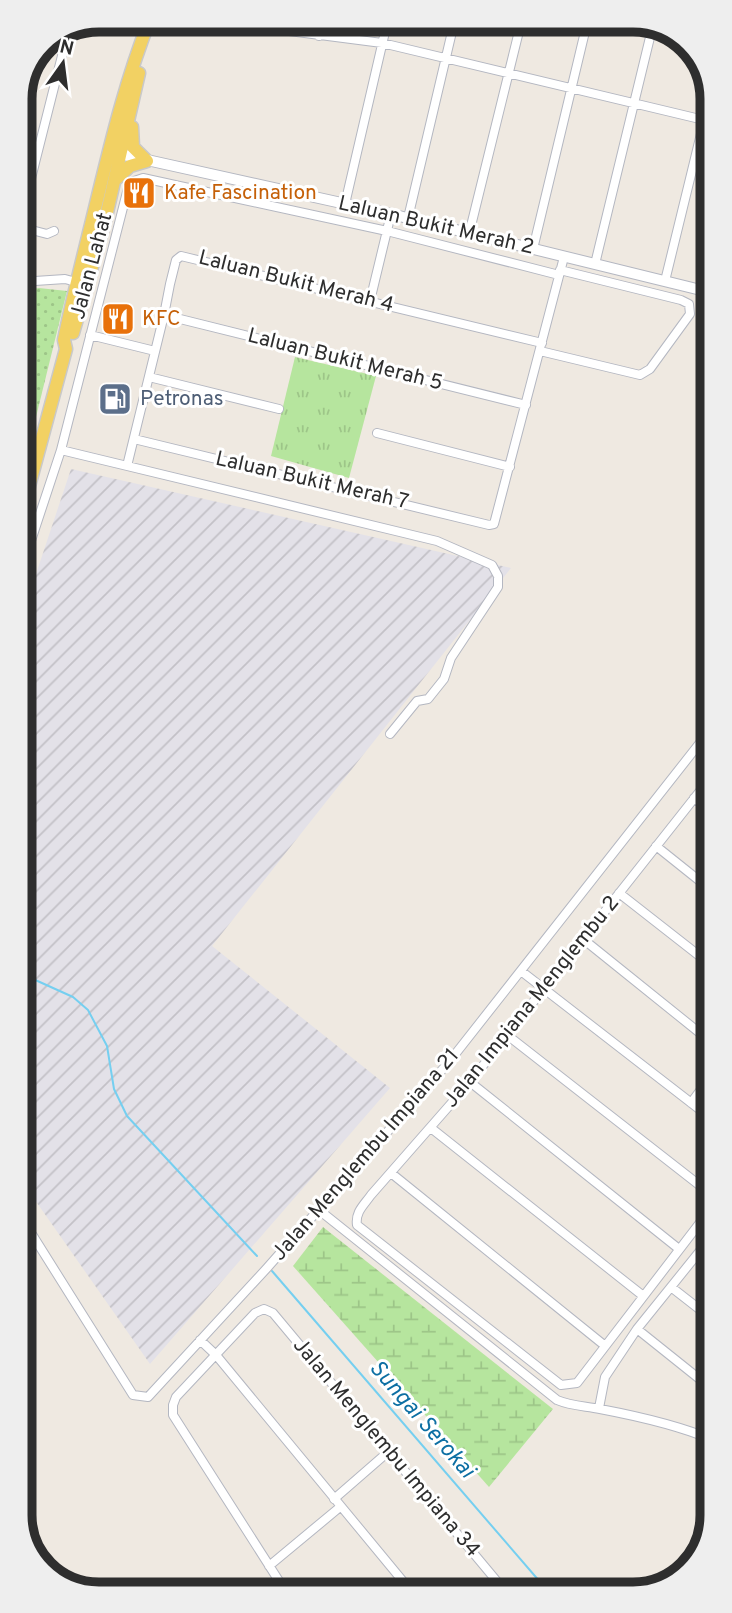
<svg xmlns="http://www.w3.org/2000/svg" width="732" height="1613" viewBox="0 0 732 1613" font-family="Overpass,sans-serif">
<defs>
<pattern id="industrial-furrows" width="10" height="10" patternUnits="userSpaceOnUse" patternTransform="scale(1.75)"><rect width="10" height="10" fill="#e3e1e8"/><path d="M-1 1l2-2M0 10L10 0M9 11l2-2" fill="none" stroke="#c3c1c7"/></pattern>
<pattern id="grass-dots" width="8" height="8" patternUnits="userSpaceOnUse" patternTransform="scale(1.75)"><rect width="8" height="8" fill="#b6e59e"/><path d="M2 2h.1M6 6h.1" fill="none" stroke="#9dc588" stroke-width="1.8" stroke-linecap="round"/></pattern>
<pattern id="wetland-marsh" width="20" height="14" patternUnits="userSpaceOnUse" patternTransform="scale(1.75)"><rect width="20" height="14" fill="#b6e59e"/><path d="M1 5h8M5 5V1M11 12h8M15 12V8" fill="none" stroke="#9dc588"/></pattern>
<pattern id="park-tufts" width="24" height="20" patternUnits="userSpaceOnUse" patternTransform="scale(1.75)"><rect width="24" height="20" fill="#b6e59e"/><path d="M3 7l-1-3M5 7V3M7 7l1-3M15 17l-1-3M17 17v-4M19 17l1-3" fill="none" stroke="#9dc588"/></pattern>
</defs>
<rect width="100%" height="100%" fill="#efe9e1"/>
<path fill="url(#industrial-furrows)" d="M71,469l440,99 -299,378 178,142 -240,276 -127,-181 -2,-572 5,-7z"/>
<path fill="url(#grass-dots)" d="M39,288l28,3 -46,187 -1,-187z"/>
<path fill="url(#wetland-marsh)" d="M323,1227l230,182 -64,78 -196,-221z"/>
<path fill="url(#park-tufts)" d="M295,357l81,19 -27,102 -78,-22z"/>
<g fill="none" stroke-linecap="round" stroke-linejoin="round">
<path stroke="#75cff0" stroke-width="2" d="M20,420v31
M22,974l51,23 15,13 19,36 7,43 13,27 130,140
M272,1271l275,319"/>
<defs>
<path id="minor" d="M248,19l18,9 116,15 322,77
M319,36l4,-17
M345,204l43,-185
M408,218l47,-199
M20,222l48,-190
M20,227l27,7 7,-3
M469,234l53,-215
M533,249l55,-230
M595,264l58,-239
M665,281l44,-180
M20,282l45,-3 11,3
M370,301l21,-87
M164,315l362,90
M90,335l65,16
M540,351l100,24 10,-6 40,-55 -1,-10 -8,-4 -121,-30
M149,377l130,32
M377,433l133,34
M134,439l355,86 5,-1 70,-267
M61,450l376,91 55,24 6,11v11l-47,71 -7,21 -16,20 -11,2 -27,33
M127,466l37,-151 6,-31 6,-24 5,-4 361,87
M21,571l40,-121 67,-262 6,-7 9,-3 244,53 172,44
M711,777l-241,305 -99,113c-7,10 -16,17 -14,30l204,160 16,-2 135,-176
M694,798l17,14
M656,846l55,44
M619,893l92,72
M583,939l128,103
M521,971l191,148
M507,1035l205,160
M470,1082l209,167
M691,1103l20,-27
M431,1128l211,167
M391,1173l213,172
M319,1210l238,190c14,6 28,6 43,9 37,7 78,16 113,31
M23,1220l110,175 15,2 119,-129 182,-206 261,-332
M671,1287l41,32
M637,1329l75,60
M200,1340l16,15 195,236
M599,1408l6,-31 32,-48 75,-93
M712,1432l-10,15 -1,5 12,6
M334,1499l54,-47
M269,1566l71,-59
M286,1592l-113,-177v-10l3,-8 79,-84 9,-4 9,4 232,278"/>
<path id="tertiary" d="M120,154l271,60 318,78"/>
<path id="primary" d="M132,127l1,20 14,14
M116,179l14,-13 17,-5
M73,333l32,-112 34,-148
M21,516l45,-167 -2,-9c9,-45 21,-90 32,-136 15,-62 30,-125 54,-185"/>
</defs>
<use href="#minor" stroke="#b4b7c1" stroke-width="10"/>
<use href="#tertiary" stroke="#b4b7c1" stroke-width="12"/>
<use href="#primary" stroke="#c9c9c9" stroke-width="15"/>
<use href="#minor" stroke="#fff" stroke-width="8"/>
<use href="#tertiary" stroke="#fff" stroke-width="10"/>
<use href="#primary" stroke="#f2d163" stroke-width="12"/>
</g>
<defs>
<symbol id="restaurant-square" viewBox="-11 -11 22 22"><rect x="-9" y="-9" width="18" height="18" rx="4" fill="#e8710a" stroke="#fff"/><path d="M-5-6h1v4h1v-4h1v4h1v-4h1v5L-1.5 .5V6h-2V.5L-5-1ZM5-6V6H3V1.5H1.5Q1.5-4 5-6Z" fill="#fff"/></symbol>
<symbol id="fuel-square" viewBox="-11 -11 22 22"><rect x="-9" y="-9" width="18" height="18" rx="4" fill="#5c6f8a" stroke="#fff"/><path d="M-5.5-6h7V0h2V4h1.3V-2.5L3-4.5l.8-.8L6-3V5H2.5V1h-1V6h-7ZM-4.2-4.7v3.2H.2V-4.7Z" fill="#fff"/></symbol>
</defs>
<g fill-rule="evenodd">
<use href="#restaurant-square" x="120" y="174" width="38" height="38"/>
<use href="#restaurant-square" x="99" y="300" width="38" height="38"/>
<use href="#fuel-square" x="96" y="380" width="38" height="38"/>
</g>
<g text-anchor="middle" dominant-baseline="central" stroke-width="6" stroke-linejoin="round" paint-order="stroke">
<g font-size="21" fill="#c56008" stroke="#fff" text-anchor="start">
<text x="164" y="193">Kafe Fascination</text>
<text x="142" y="319">KFC</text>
</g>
<g font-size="21" fill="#2e2e2e" stroke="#fff">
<text transform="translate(436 226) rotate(13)">Laluan Bukit Merah 2</text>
<text transform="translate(92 266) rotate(-75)">Jalan Lahat</text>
<text transform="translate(296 282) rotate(14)">Laluan Bukit Merah 4</text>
<text transform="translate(345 360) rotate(14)">Laluan Bukit Merah 5</text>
<text transform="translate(312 481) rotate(13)">Laluan Bukit Merah 7</text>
<text transform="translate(532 1002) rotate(-51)">Jalan Impiana Menglembu 2</text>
<text transform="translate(366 1155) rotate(-49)">Jalan Menglembu Impiana 21</text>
<text transform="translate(386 1448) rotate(50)">Jalan Menglembu Impiana 34</text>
</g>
<g font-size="21" fill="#4e5e75" stroke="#fff" text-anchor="start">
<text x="140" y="399">Petronas</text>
</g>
<g font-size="23" font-style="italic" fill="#0d6fa3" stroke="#fff">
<text transform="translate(421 1420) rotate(49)">Sungai Serokai</text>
</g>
</g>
<path d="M0 0H732V1613H0ZM99 32H633A67 67 0 0 1 700 99V1515A67 67 0 0 1 633 1582H99A67 67 0 0 1 32 1515V99A67 67 0 0 1 99 32Z" fill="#eee" fill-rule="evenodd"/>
<path fill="none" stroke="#2e2e2e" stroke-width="9" d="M99 32H633A67 67 0 0 1 700 99V1515A67 67 0 0 1 633 1582H99A67 67 0 0 1 32 1515V99A67 67 0 0 1 99 32Z"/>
<g transform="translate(63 63) rotate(14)" stroke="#ffffff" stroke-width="5" paint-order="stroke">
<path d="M0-5L12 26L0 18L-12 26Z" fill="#2e2e2e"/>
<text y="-10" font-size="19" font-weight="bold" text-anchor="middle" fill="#2e2e2e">N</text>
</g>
</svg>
